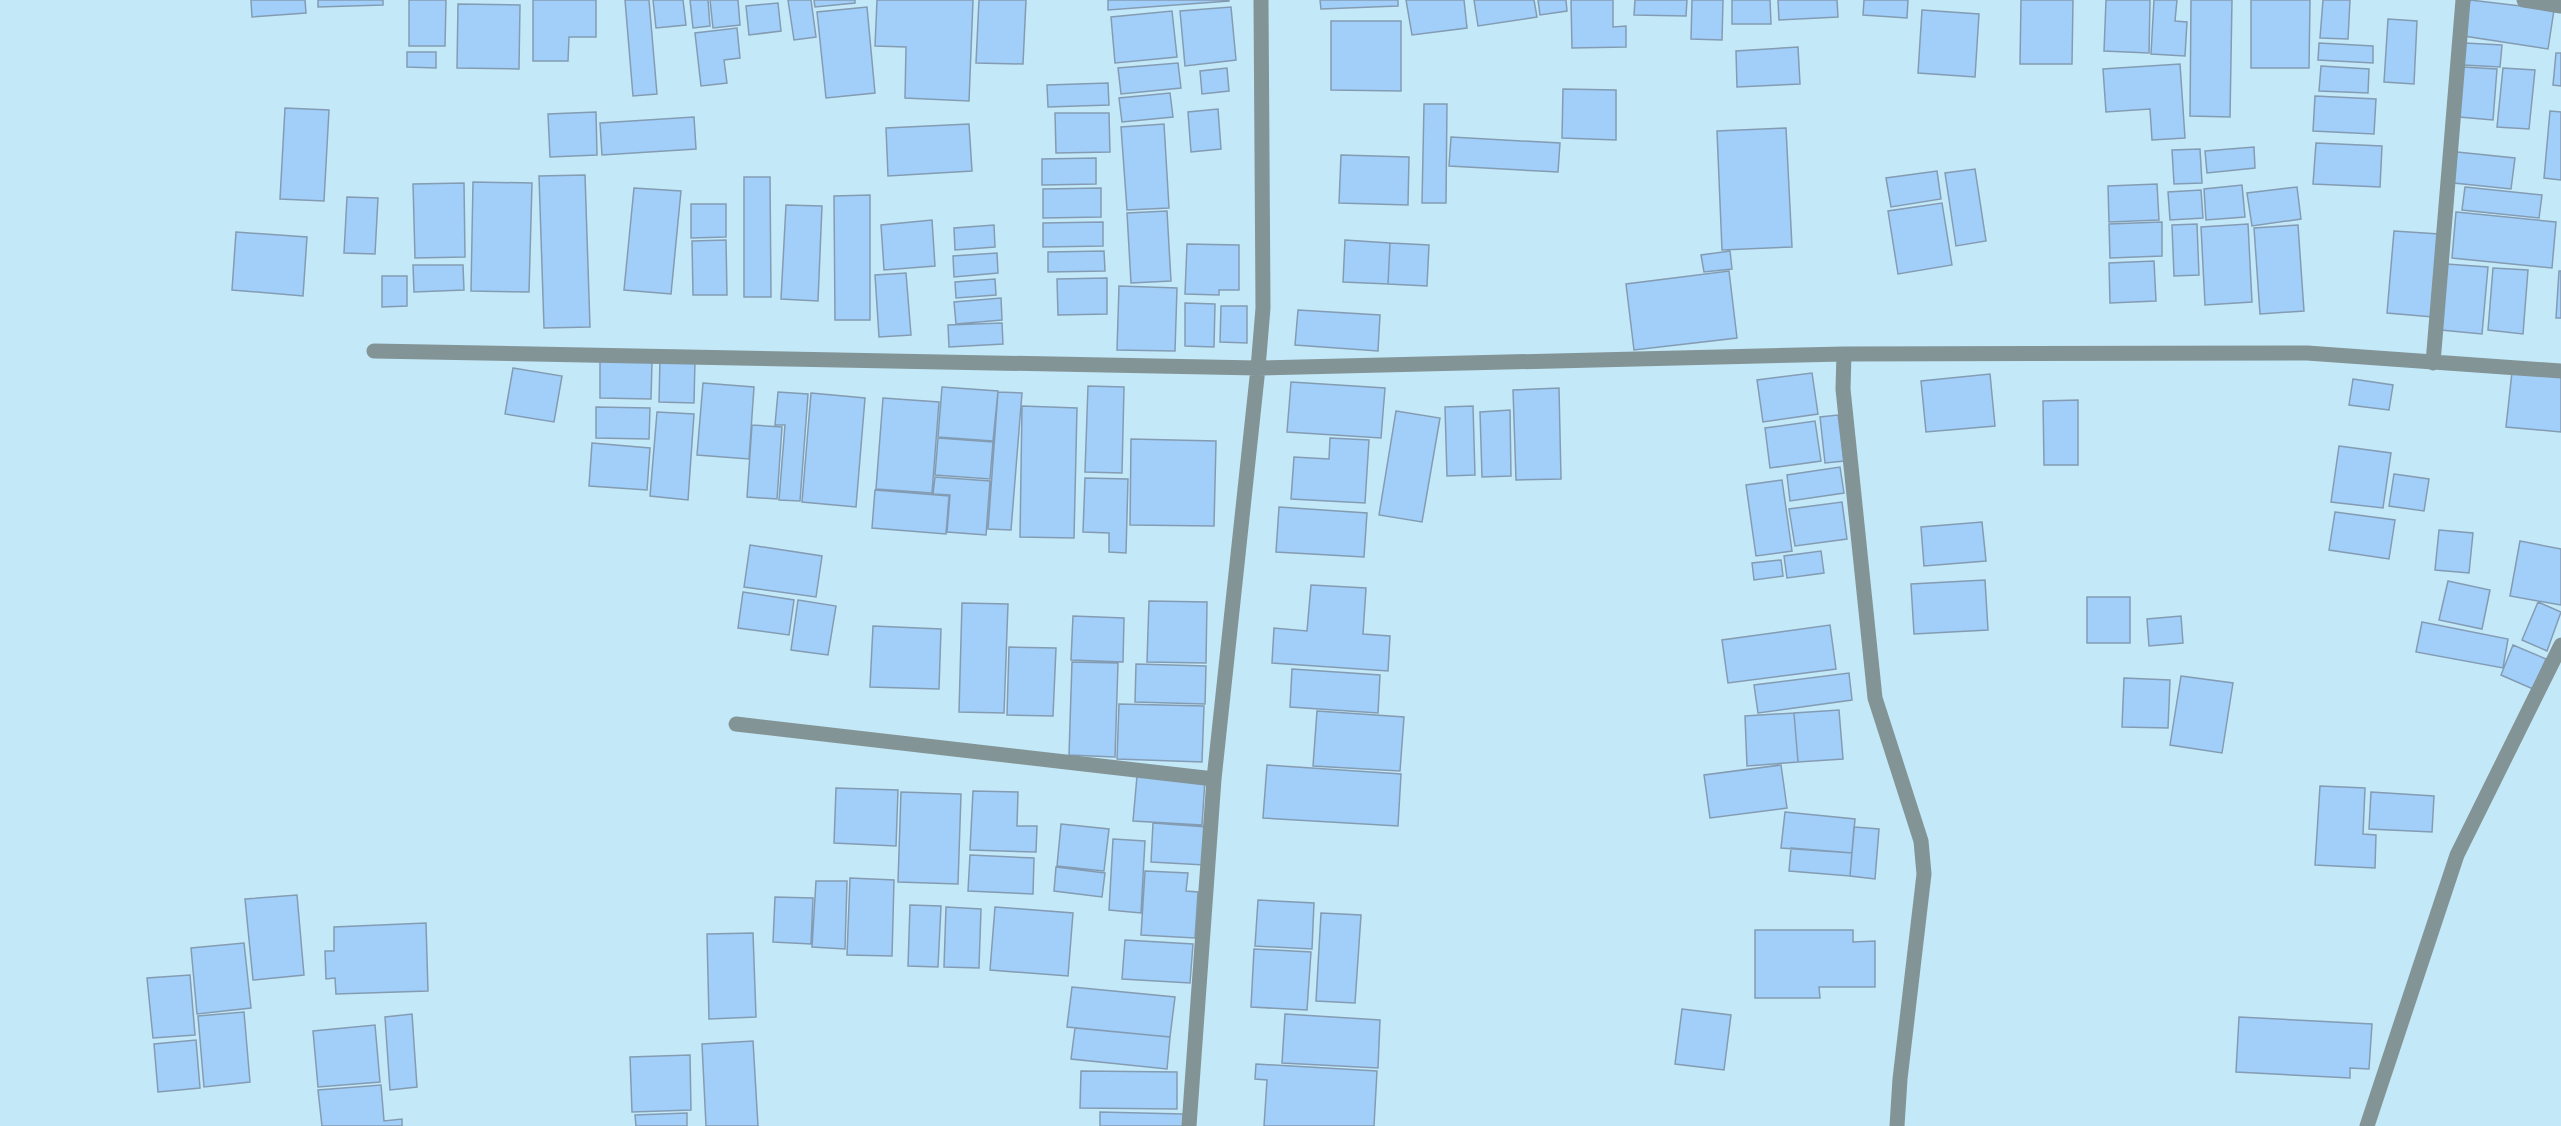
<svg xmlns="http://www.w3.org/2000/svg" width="2561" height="1126" viewBox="0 0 2561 1126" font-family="'Playfair Display',serif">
<rect width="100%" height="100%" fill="#c3e8f8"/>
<path fill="#a1cff9" stroke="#849cb3" stroke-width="1.5" d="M251,0h54l1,13 -54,4z
M318,0h65v5l-65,2z
M409,0h37l-1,46h-36z
M533,0h63v37h-27l-1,24h-35z
M625,0h24l8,94 -24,2z
M653,0h30l3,25 -30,3z
M690,0h18l2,26 -17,2z
M710,0h28l2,25 -27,3z
M788,0h23l5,37 -22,3z
M814,0h41v3l-40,4z
M877,0h96l-4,101 -64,-3 1,-51 -31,-1z
M979,0h47l-3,64 -47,-1z
M1108,0h121v1l-121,9z
M1320,0h78v6l-77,3z
M1406,0h58l3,28 -55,7z
M1474,0h60l3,17 -59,9z
M1538,0h28l1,11 -27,4z
M1571,0h42v27l13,-1v21l-54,1z
M1635,0h52l-1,16 -52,-1z
M1692,0h31l-1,40 -31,-1z
M1732,0h38l1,24h-39z
M1778,0h59l1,17 -59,3z
M1864,0h44l-1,18 -44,-3z
M2021,0h52l-1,64h-52z
M2106,0h44l-1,53 -45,-2z
M2154,0h23l-2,21 12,1 -2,34 -34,-2z
M2191,0h41l-2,117 -40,-1z
M2251,0h59l-1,68h-58z
M2323,0h27l-2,39 -28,-1z
M2470,0l84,10 -6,39 -84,-13z
M778,3l3,28 -32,4 -3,-29z
M458,4l62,1 -1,64 -62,-1z
M867,7l8,86 -49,5 -9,-86z
M1231,7l5,53 -51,6 -5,-55z
M1922,10l57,4 -4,63 -57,-4z
M1172,11l5,46 -62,6 -4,-46z
M2388,19l29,2 -3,63 -30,-2z
M1331,21h70v70l-70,-1z
M737,28l3,30 -16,2 3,23 -26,3 -6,-53z
M2319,43l54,3v17l-55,-3z
M2465,43l37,2 -2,22 -37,-2z
M1798,47l2,37 -63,3 -1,-36z
M407,52h29v16l-29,-1z
M2556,53h5v33l-8,-1z
M1178,63l3,25 -60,6 -3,-26z
M2180,64l5,74 -33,2 -2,-31 -44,3 -3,-43z
M2321,66l48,3 -1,24 -49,-2z
M2463,67l34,2 -4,51 -34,-3z
M1227,68l2,23 -27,3 -2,-23z
M2503,68l32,2 -6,59 -32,-2z
M1108,83l1,22 -61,2 -1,-22z
M1563,89l53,1v50l-54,-2z
M1170,93l3,24 -51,5 -3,-24z
M2315,96l61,3 -2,35 -61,-3z
M1424,104h23l-1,99h-24z
M285,108l44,2 -5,91 -44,-2z
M1218,109l3,40 -30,3 -3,-40z
M2550,111l11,1v68l-17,-2z
M596,112l1,43 -47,2 -2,-43z
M1055,113h54l1,39 -54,1z
M694,117l2,32 -94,6 -2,-32z
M969,124l3,47 -84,5 -2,-48z
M1164,124l5,84 -42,2 -6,-83z
M1786,128l6,119 -70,3 -5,-119z
M1451,137l109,6 -2,29 -109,-6z
M2316,143l66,3 -2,41 -67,-3z
M2254,147l1,21 -48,5 -2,-22z
M2200,149l2,34 -28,1 -2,-34z
M2457,152l58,6 -4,31 -57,-6z
M1341,155l68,2 -1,48 -69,-2z
M1096,158v26l-54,1v-26z
M1975,169l11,72 -30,5 -11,-73z
M1937,171l4,28 -50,8 -5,-29z
M585,175l5,152 -46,1 -5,-152z
M744,177h26l1,120h-27z
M473,182l59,1 -3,109 -58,-1z
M464,183l1,74 -50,1 -2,-74z
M2157,184l2,36 -50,2 -1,-36z
M2242,185l3,32 -39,3 -2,-31z
M2297,187l4,32 -49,7 -5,-33z
M2465,187l77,8 -3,23 -77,-8z
M634,188l47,3 -10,103 -47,-4z
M1101,188v29l-58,1v-29z
M2201,190l2,28 -33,2 -2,-28z
M870,195v125h-35l-1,-124z
M347,197l31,1 -3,56 -31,-1z
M1942,203l10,62 -54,9 -10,-63z
M691,204h35v33l-35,1z
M786,205l36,1 -4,95 -37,-2z
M1167,211l4,70 -40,2 -4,-70z
M2456,212l100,10 -4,46 -100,-10z
M932,220l3,46 -51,4 -3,-45z
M1103,222v24l-60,1v-24z
M2162,222v34l-52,2 -1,-34z
M2197,224l2,51 -25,1 -2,-51z
M2248,224l4,78 -47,3 -4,-78z
M994,225l1,22 -40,3 -1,-22z
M2298,225l6,86 -44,3 -6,-86z
M2394,231l45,3 -6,83 -46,-4z
M236,232l71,5 -4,59 -71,-6z
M726,240l1,55h-34l-1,-54z
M1345,240l45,3 -2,41 -45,-2z
M1390,243l39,2 -2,41 -39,-2z
M1187,244l52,1v45h-20v5l-34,-1z
M1104,251l1,20 -57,1v-20z
M1730,251l2,18 -28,3 -3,-17z
M997,253l1,20 -44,4 -1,-21z
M2154,261l2,40 -46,2 -1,-40z
M2446,264l42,3 -6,67 -41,-4z
M413,265h50l1,25 -50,2z
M2493,268l35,2 -5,64 -35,-4z
M1729,271l8,67 -103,12 -8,-66z
M2559,271h2v47h-5z
M906,273l5,62 -32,2 -4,-62z
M382,276h25v30l-25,1z
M1107,278v36l-49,1 -1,-36z
M995,279l1,16 -40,3 -1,-16z
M1119,286l58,2 -2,63 -58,-1z
M1001,298l1,22 -46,4 -2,-22z
M1185,303l30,1 -1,43 -29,-1z
M1221,306h26v37l-27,-1z
M1298,310l82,5 -2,36 -83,-6z
M1002,323l1,21 -54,3 -1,-22z
M660,359l35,1 -1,43 -35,-1z
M600,361l52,1 -1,37 -51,-1z
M513,368l49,8 -8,46 -49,-8z
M2512,372l49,4v56l-55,-5z
M1812,373l6,41 -55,8 -6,-42z
M1990,374l5,52 -69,6 -5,-51z
M2353,379l40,6 -4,25 -40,-5z
M1291,382l94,6 -4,50 -94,-6z
M703,383l51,4 -5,72 -52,-4z
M1088,386l36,1 -2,86 -37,-1z
M942,387l56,4 -5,50 -55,-4z
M1559,388l2,91 -45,1 -3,-90z
M778,392l30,2 -8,107 -21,-1 6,-75h-10z
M998,392l24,1 -11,137 -23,-1z
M811,393l54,5 -9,109 -54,-5z
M883,398l56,4 -7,91 -56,-4z
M2078,400v65h-34l-1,-64z
M1022,406l55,2 -3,130 -54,-1z
M1473,406l2,69 -28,1 -2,-69z
M596,407l54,1 -1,31 -53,-1z
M1510,410l1,66 -29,1 -2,-65z
M1396,411l44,7 -18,104 -43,-7z
M657,412l37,2 -6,86 -38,-4z
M1838,415l6,46 -19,2 -5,-46z
M1815,421l6,40 -51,7 -5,-40z
M752,425l30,2 -5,72 -30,-2z
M938,438l55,4 -3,37 -55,-4z
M1330,438l39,2 -4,63 -74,-4 3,-42 35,2z
M1131,439l85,2 -2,85 -84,-1z
M592,443l58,5 -3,42 -58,-4z
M2339,446l52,7 -8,55 -52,-6z
M1840,467l4,26 -54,8 -3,-26z
M2394,474l35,5 -5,32 -35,-5z
M935,477l55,4 -4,54 -39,-3 3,-37 -17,-1z
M1085,478l43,1 -2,74 -17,-1v-19l-26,-1z
M1782,480l10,71 -36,5 -10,-71z
M875,490l74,6 -3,38 -74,-6z
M1842,502l5,37 -52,7 -6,-37z
M1279,507l88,6 -3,44 -88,-5z
M2335,512l60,8 -6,39 -60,-9z
M1982,522l4,39 -62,5 -3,-39z
M2439,530l34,3 -4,40 -34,-3z
M2520,541l41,8v56l-51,-9z
M750,545l72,11 -6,41 -72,-10z
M1821,551l3,22 -37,5 -3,-22z
M1781,560l2,16 -29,4 -2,-17z
M1985,580l3,50 -74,4 -3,-50z
M2448,581l42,9 -8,39 -43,-9z
M1311,585l55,3 -3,46 27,2 -2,35 -116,-8 2,-35 33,3z
M743,592l51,8 -5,35 -51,-7z
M2087,597h43v46h-43z
M798,600l38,6 -8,49 -37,-5z
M1149,601l58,1 -1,61 -59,-1z
M2538,602l23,10 -14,39 -25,-11z
M962,603l46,1 -4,109 -45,-1z
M1073,616l51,2 -1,44 -52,-2z
M2181,616l2,27 -34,3 -2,-27z
M2422,622l86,17 -5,29 -87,-16z
M1830,625l6,44 -108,14 -6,-43z
M873,626l68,3 -2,60 -69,-2z
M2513,645l33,14 -13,30 -32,-14z
M1009,647l47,1 -3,68 -46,-1z
M1072,662l46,1 -3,94 -46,-2z
M1136,664l70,2 -1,38 -70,-2z
M1292,669l88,6 -2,38 -88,-6z
M1849,673l3,27 -94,13 -4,-28z
M2181,676l52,7 -11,70 -52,-8z
M2124,678l46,2 -2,48 -46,-1z
M1119,704l85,2 -2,56 -85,-3z
M1839,710l4,49 -45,3 -4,-49z
M1317,711l87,6 -4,54 -87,-5z
M1794,713l4,49 -51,4 -2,-50z
M1267,765l134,9 -3,52 -135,-8z
M1781,765l6,43 -77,10 -6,-43z
M1137,776l68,4 -3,45 -69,-4z
M2320,786l45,2 -2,46 13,1 -1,33 -60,-3z
M836,788l62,2 -2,56 -62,-3z
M973,791l45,1 -1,34h20l-1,26 -66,-2z
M901,792l60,2 -3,90 -60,-2z
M2371,792l63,4 -2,36 -63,-3z
M1785,812l70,7 -3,34 -71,-5z
M1153,823l54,4 -2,38 -54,-3z
M1061,824l48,5 -5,42 -47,-5z
M1854,827l25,2 -4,50 -25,-3z
M1113,839l32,2 -4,72 -32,-3z
M1791,848l61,5 -2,23 -61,-5z
M970,855l64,3 -1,36 -65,-3z
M1056,867l49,6 -3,24 -48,-6z
M1145,871l43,2 -2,18 12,1 -3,46 -54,-3z
M850,878l44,2 -2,76 -45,-1z
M816,881h31l-2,68 -33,-2z
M297,895l7,80 -51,5 -8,-81z
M775,897l38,1 -2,46 -38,-2z
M1258,900l56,3 -2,46 -57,-3z
M910,905l31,1 -3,61 -30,-1z
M946,907l35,2 -2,59 -35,-1z
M995,907l78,6 -5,63 -78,-6z
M1321,913l40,2 -6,88 -39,-2z
M426,923l2,68 -92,3 -1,-16 -9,1 -1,-28h9v-24z
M1755,930h98v12l22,-1v46h-56l1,11h-65z
M753,933l3,84 -47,2 -2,-85z
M1125,940l68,4 -3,39 -68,-4z
M244,943l7,65 -54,6 -6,-66z
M1254,949l57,3 -4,58 -56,-3z
M190,975l5,60 -42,3 -6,-60z
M1072,987l103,10 -5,40 -103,-10z
M1682,1009l49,6 -7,55 -49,-6z
M244,1012l6,70 -46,5 -6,-71z
M412,1014l5,73 -27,3 -5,-73z
M1285,1014l95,6 -2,48 -96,-5z
M2239,1017l133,7 -3,45 -19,-1v10l-114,-6z
M375,1025l5,57 -62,5 -5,-56z
M1075,1028l95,9 -3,32 -96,-10z
M196,1040l4,48 -42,4 -4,-48z
M753,1041l5,85h-52l-4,-82z
M690,1055l1,55 -59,2 -2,-55z
M1256,1064l121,7 -3,55h-110l3,-46 -12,-1z
M1081,1071l96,1v37l-97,-1z
M381,1085l3,36 18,-2v7h-80l-4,-36z
M1100,1112l83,2v12h-83z
M687,1113v13h-51l-1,-11z"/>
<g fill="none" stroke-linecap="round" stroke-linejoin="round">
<path stroke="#839496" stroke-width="15" d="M2524,0l37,6
M374,351l884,17 586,-14 463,-1 254,18
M1844,354l-1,35 32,309 46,143 3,33 -24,205 -3,47
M2433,363l30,-363
M736,724l478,55
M1189,1126l25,-347 44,-411 5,-60 -2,-308
M2367,1126l90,-271 104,-210"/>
</g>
</svg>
